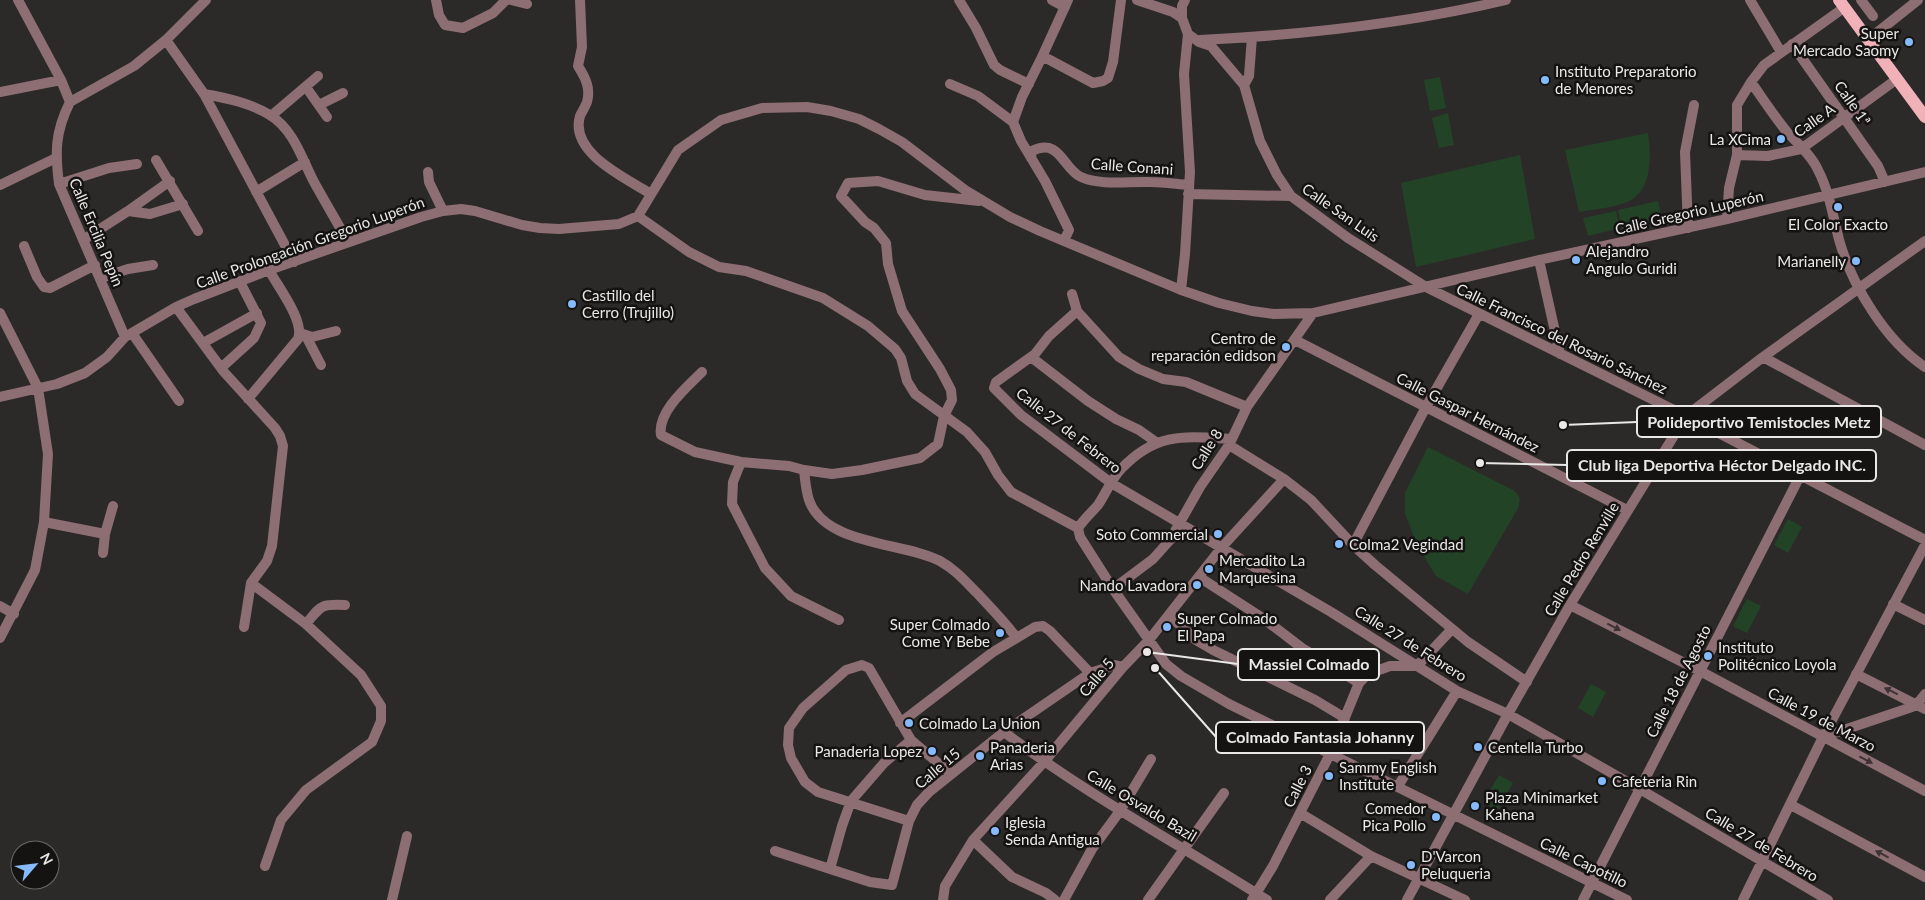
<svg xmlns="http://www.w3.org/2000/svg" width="1925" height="900" viewBox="0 0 1925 900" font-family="Lato,sans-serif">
<rect width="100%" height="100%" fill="#2c2a28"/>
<path fill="#234327" d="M1440,77l6,31 -16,3 -6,-31z
M1448,113l6,32 -15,3 -7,-30z
M1648,133c3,21 5,57 -19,68 -14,7 -34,8 -50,11l-14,-62z
M1520,155l15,84 -119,28 -15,-84z
M1658,201l4,18 -40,10 -4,-19z
M1616,211l4,17 -32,8 -5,-18z
M1428,447l85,43c8,6 8,11 4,20l-49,84 -32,-18 -19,-31 -12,-32v-20z
M1788,519l14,8 -14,26 -14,-8z
M1747,599l14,7 -14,27 -14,-7z
M1591,684l15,8 -13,25 -15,-9z
M1499,775l14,8 -16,28 -14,-9z"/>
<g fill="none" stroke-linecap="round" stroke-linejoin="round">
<path stroke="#8d6e72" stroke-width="10" d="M18,0l43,80 9,22c-15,30 -15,50 -11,82l66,153
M436,0l3,15 6,10 18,3 30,-15 13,-13
M511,0l16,4
M580,0l2,47 -4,19c7,11 13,22 9,36 -2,5 -5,10 -7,14 -11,37 46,62 71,78
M959,0l17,28 18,37 6,5 29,14
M1052,0l13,7
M1137,0l36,12 9,6 6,16 11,8 12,4 33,39 16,56 17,34 14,21 57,42 78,49 260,129 239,124
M1750,0l31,52
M1861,0l12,16
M1182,18v-12l3,-6
M1869,39l49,-39
M166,40l38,54 90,168
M1200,40c103,-5 206,-16 306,-40
M1792,44l86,122 7,16
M1041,59l27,-59
M1751,82c12,17 23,34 36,50 10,11 25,24 31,38 12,23 15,48 22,73 13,44 46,98 85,124
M950,84l28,12 35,26 8,19 24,40 24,49 -5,11
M1244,85l5,-9 3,-39
M306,87l21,30
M0,92l61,-12
M204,94c23,4 46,9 66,21 24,15 32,44 44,67 11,20 23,40 34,60
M70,102l64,-36 32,-26 40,-40
M319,105l24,-12
M271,116l47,-40
M1013,122l9,-25 19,-38h7l45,24 10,-2 5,-3 5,-16 8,-62
M1737,155l31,1 33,-7 96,-70
M1031,158l1,-7c28,-14 31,18 49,26 20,9 48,4 69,5 13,0 26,2 39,3
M156,160l42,71
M428,172l1,10 14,29
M59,184l50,-16 28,-4
M0,185l56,-27
M256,192l49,-30
M1188,194l103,2
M128,211l42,-30
M638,216l51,36 30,15 27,4 77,27 45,28 27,23 6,9 6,23 8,13 52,38 18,20 13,23 13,17 67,36
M1727,219l2,-31 8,-33v-50l14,-23 13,-17 81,-58
M1688,228l-3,-76 9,-47
M83,240l45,-29 22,3 33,-10
M24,246l13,31 7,10 6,1 45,-23
M1539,260l21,94
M101,278l27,-9 25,-4
M1181,290l4,-36 5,-82 -6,-98 4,-40
M1072,294l5,17 42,46 20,12 24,10 23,3 61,25
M176,307l48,65 51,56 5,8 3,10 -11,100 -5,15 -16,22 -7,44
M1077,311l-28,25 -14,18 -39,28 -2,6 27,27 90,68 220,129 126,79 51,23 130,74 190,112
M0,313l38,75 10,66 -4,68 -9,48 -35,68
M132,333l47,68
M300,333l12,4 24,-6
M306,336l15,29
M1295,340l332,170
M203,343l54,-30
M1031,357l57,44 28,18 23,11 17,12
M1763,357l162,88
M221,368l33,-30 7,-15 -21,-41
M702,372c-15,15 -45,40 -41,63l34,17 46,10 48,4 15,4 28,4 30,-4 58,-12 18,-14 6,-28 8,-16 -1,-10 -11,-21 -38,-58 -14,-47 -2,-21 -12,-15 -9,-6 -24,-26 7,-13 30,-2 47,14 54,6
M0,397l57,-13 28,-11 22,-16 18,-20 51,-30 18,-8 75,-29 152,-53 22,-6 18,-2 14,2 47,14 18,3 19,1 60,-5 19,-8 40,-66 43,-30 41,-12 45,-1 24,4 28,8 20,10 23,13 63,48 45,27 30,14 141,59 38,13 33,8 22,3 39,-1 226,-53 188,-41 198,-47
M248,399l50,-60c7,-18 -20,-52 -29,-69
M1229,445l55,34 27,21 42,45 22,20 93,77 59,40
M741,462l-8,20 -1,22 33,64 26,28 48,24
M804,470c1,10 2,21 5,30 16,46 96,42 131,61 16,9 25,20 38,33 13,14 26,27 38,43
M44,522l61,12 8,-28
M1078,528l2,9 33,52 53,75 15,12 48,28 398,196
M1078,528c6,-9 13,-15 20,-23 8,-12 13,-25 23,-36 35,-37 63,-33 110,-30
M1353,545l73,-138 53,-93
M103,553l2,-19
M1199,577l65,42 38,29 57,35
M251,583l55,41 55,51 20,31v15l-9,21 -66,48 -25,30 -16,46
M1113,589l40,-30 17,-19 30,-53 29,-42 18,-38 66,-94
M1893,604l32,16
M1570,605l130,66 225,120
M0,606l14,8
M1169,615l27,25 17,10 102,50 30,18
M306,624c16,-19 14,-20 39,-19
M1856,674l69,35
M900,723l93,-71 42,-25 8,-1 7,5 40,42
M1004,732c83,63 175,112 263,168
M1823,737l89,-30 5,-3 8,-10
M1398,786l59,-95
M1791,805l134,72
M1300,813l71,43 94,44
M909,821l-91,-29 -13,-10 -14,-24 -3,-13 1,-17 14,-20 43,-38 16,-5 7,3 42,72 40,34
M973,840l39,37 34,16 9,7
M775,851l95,31 22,3 17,-64 8,-16 12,-13 75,-60 86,-59 25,-8 8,2
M830,869l12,-43 9,-25 33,-38 27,-23
M392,900l15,-64
M943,900l2,-14 28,-46 71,-78 79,-95 26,-27 73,-93 62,-68
M1064,900l28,-51 28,-38 31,-52
M1148,900l76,-107
M1252,900l21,-34 57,-112 29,-71 9,-9 22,-8h27l35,-37
M1330,900l41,-44
M1407,900l101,-186 62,-109 116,-189 77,-59 162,-116
M1583,900l217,-424
M1743,900l80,-163 102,-192"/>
<path stroke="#f1b1b9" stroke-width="12" d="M1839,0l86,117"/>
</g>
<defs><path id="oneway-solid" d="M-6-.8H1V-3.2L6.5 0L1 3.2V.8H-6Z" transform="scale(1.25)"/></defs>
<g fill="#3e3334">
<use href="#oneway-solid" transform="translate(1614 627) rotate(27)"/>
<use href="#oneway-solid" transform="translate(1891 691) rotate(-154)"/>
<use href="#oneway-solid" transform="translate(1866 760) rotate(28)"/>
<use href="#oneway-solid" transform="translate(1882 854) rotate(-152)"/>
</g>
<g fill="#86bbfb" stroke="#141312" stroke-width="2">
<circle cx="1909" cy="42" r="5"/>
<circle cx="1545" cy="80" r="5"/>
<circle cx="1781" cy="139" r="5"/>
<circle cx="1838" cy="207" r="5"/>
<circle cx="1576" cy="260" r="5"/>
<circle cx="1856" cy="261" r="5"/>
<circle cx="572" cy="304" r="5"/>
<circle cx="1286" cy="347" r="5"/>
<circle cx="1218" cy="534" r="5"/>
<circle cx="1339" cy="544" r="5"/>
<circle cx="1209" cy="569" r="5"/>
<circle cx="1197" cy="585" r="5"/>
<circle cx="1167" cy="627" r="5"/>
<circle cx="1000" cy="633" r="5"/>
<circle cx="1708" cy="656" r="5"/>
<circle cx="909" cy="723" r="5"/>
<circle cx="1478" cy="747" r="5"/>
<circle cx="932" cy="751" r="5"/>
<circle cx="980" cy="756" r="5"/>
<circle cx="1329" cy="776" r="5"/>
<circle cx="1602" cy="781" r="5"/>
<circle cx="1475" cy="806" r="5"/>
<circle cx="1436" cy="817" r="5"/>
<circle cx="995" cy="831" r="5"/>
<circle cx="1411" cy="865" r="5"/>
</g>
<g text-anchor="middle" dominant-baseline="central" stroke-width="5" stroke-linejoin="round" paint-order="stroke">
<g font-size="15" fill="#e9e8e6" stroke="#141312" text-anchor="start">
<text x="1899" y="33" text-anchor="end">Super<tspan x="1899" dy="17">Mercado Saomy</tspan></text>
<text x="1555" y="71">Instituto Preparatorio<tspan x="1555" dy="17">de Menores</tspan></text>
<text x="1771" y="139" text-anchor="end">La XCima</text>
<text x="1838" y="224" text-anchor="middle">El Color Exacto</text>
<text x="1586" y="251">Alejandro<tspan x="1586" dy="17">Angulo Guridi</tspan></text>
<text x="1846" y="261" text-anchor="end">Marianelly</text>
<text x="582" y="295">Castillo del<tspan x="582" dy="17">Cerro (Trujillo)</tspan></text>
<text x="1276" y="338" text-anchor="end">Centro de<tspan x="1276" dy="17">reparación edidson</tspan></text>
<text x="1208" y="534" text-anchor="end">Soto Commercial</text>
<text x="1349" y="544">Colma2 Vegindad</text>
<text x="1219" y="560">Mercadito La<tspan x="1219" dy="17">Marquesina</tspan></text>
<text x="1187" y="585" text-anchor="end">Nando Lavadora</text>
<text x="1177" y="618">Super Colmado<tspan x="1177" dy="17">El Papa</tspan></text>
<text x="990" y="624" text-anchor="end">Super Colmado<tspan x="990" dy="17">Come Y Bebe</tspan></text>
<text x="1718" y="647">Instituto<tspan x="1718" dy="17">Politécnico Loyola</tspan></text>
<text x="919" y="723">Colmado La Union</text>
<text x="990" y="747">Panaderia<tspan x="990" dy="17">Arias</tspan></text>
<text x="1488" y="747">Centella Turbo</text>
<text x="922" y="751" text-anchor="end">Panaderia Lopez</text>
<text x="1339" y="767">Sammy English<tspan x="1339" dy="17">Institute</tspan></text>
<text x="1612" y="781">Cafeteria Rin</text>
<text x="1485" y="797">Plaza Minimarket<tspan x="1485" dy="17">Kahena</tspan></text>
<text x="1426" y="808" text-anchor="end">Comedor<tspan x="1426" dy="17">Pica Pollo</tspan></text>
<text x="1005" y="822">Iglesia<tspan x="1005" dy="17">Senda Antigua</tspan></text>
<text x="1421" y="856">D'Varcon<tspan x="1421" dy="17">Peluqueria</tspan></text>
</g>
<g font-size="15" fill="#e9e8e6" stroke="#141312">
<text transform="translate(1853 103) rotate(55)">Calle 1ª</text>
<text transform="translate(1814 120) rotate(-35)">Calle A</text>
<text transform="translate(1132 166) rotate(4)">Calle Conani</text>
<text transform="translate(1341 212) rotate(35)">Calle San Luis</text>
<text transform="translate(1689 212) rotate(-13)">Calle Gregorio Luperón</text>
<text transform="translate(97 232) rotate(67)">Calle Ercilia Pepín</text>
<text transform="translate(310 242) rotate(-20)">Calle Prolongación Gregorio Luperón</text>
<text transform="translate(1562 338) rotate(26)">Calle Francisco del Rosario Sánchez</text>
<text transform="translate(1468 412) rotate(27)">Calle Gaspar Hernández</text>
<text transform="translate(1069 430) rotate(38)">Calle 27 de Febrero</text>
<text transform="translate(1206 449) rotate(-58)">Calle 8</text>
<text transform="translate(1581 559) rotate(-59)">Calle Pedro Renville</text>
<text transform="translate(1411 643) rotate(32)">Calle 27 de Febrero</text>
<text transform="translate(1096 677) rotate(-50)">Calle 5</text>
<text transform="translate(1678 681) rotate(-63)">Calle 18 de Agosto</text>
<text transform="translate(1822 719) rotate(28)">Calle 19 de Marzo</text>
<text transform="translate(937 768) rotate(-40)">Calle 15</text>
<text transform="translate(1297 786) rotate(-63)">Calle 3</text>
<text transform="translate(1142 805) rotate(31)">Calle Osvaldo Bazil</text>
<text transform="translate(1762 844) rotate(31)">Calle 27 de Febrero</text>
<text transform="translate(1584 862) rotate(26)">Calle Capotillo</text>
</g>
</g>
<path fill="none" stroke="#e9e8e6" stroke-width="2" d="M1563 425L1637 422M1480 463L1567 465M1147 652L1238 664M1155 668L1216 737"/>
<g fill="#e9e8e6" stroke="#141312" stroke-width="2">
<circle cx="1563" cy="425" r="5"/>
<circle cx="1480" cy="463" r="5"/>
<circle cx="1147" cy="652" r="5"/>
<circle cx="1155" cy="668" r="5"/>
</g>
<g fill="#141312" stroke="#e9e8e6" stroke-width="2">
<rect x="1637" y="406" width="244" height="31" rx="5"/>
<rect x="1567" y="450" width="309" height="31" rx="5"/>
<rect x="1238" y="649" width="141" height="31" rx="5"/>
<rect x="1216" y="722" width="208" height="31" rx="5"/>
</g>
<g font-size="16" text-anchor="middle" font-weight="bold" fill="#e9e8e6">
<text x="1759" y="428">Polideportivo Temistocles Metz</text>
<text x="1722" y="471">Club liga Deportiva Héctor Delgado INC.</text>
<text x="1309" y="670">Massiel Colmado</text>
<text x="1320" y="743">Colmado Fantasia Johanny</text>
</g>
<g transform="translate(35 865) rotate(62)"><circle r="24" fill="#141312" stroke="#696867"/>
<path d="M0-4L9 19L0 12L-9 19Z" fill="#86bbfb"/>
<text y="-8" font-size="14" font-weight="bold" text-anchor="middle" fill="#e9e8e6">N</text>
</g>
</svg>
